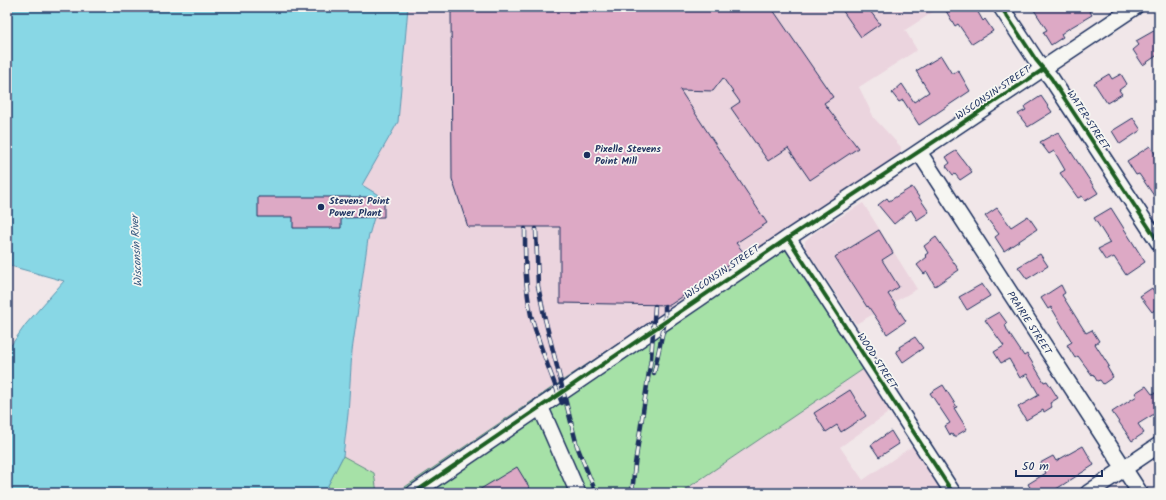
<svg xmlns="http://www.w3.org/2000/svg" width="1166" height="500" viewBox="0 0 1166 500" font-family="Kalam,sans-serif">
<rect width="100%" height="100%" fill="#f1e7e9"/>
<filter id="ink" filterUnits="userSpaceOnUse"><feTurbulence type="fractalNoise" baseFrequency=".025" numOctaves="2"/><feDisplacementMap in="SourceGraphic" scale="8" xChannelSelector="R" yChannelSelector="G"/><feConvolveMatrix kernelMatrix="1 2 1 2 8 2 1 2 1" color-interpolation-filters="sRGB"/></filter>
<g filter="url(#ink)">
<path fill="#ebd4de" d="M408,7h533l-36,23 12,20 -58,37 15,31 27,29 -1,8 -3,3 -347,231 -146,99 -7,5h-20l-3,-20 -31,-17 5,-42 4,-63 16,-112 11,-43 -18,-11 37,-63z
M863,203l54,86 -61,35 -51,-77v-6l9,-8z
M865,368l26,43 -51,36 23,33 51,-35 31,48h-265z"/>
<path fill="#a6e1a7" stroke="#608882" d="M783,234l82,134 -185,125h-284l154,-104z
M343,456l31,17 3,20h-53z"/>
<path fill="#88d7e5" stroke="#5c94af" d="M7,7h401l-10,115 -36,63 18,11 -12,43 -16,112 -4,63 -5,42 -19,37h-317v-142l19,-27 38,-43 -57,-16z"/>
<path fill="#dda9c5" stroke="#1b2f5e" d="M451,7h320l62,90 -9,6 34,45 -48,32 -22,-32 -20,13 -37,-53 9,-6 -17,-24 -10,13 -33,-1 87,133 -31,20 9,11 -75,51 -110,-2v-76h-92l-16,-48z
M840,7h27l13,17 -19,13z
M953,7h22l8,14 2,-2 8,12 -21,13 -14,-20 -3,2 -9,-15z
M1039,7h48l5,8 -24,14 -7,5 2,3 -12,8 -8,-13 4,-2 -13,-20z
M1159,28v26l-16,11 -10,-15 6,-5 -3,-4z
M941,56l11,18 6,-4 12,21 -51,34 -16,-25 -4,2 -7,-9 10,-9 12,18 15,-10 -13,-21z
M1109,74l3,5 9,-5 6,10 -8,6 3,4 -15,9 -13,-20z
M1041,96l11,16 -24,15 -10,-13 8,-4 -2,-3z
M1133,118l8,12 -21,14 -8,-13z
M1058,132l40,61 -13,8 -3,-5 -4,2 -18,-25 5,-3 -11,-19 -5,3 -9,-12z
M1150,146l9,14v43l-20,-29 -3,1 -9,-14z
M956,151l16,21 -12,8 -5,-6 -2,1 -7,-9 4,-3 -4,-6z
M912,187l17,25 -12,8 -6,-10 -17,14 -16,-19 9,-7 2,3z
M258,197h126v20l-43,1v10h-48v-11h-35z
M997,208l14,19 17,-11 9,13 -33,22 -9,-14 4,-3 -14,-18z
M1111,208l34,54 -19,13 -12,-18 -8,4 -8,-12 12,-6 -16,-25z
M879,230l14,23 -11,7 17,27 -11,7 18,27 -19,13 -19,-28 -1,1 -32,-50z
M936,237l23,33 -24,16 -8,-14 -3,2 -7,-9 10,-8 -2,-2 3,-2 -4,-7z
M1040,254l8,12 -21,13 -9,-12z
M982,284l8,12 -23,14 -8,-13z
M1061,285l4,8 -3,2 24,38 6,-3 7,11 -4,3 14,22 -2,1 6,10 -10,7 -3,-4 -3,1 -4,-7 -1,1 -14,-19 -3,2 -8,-13 5,-3 -21,-35 -3,2 -7,-11z
M1152,288l3,5 4,-3v17l-7,5 -12,-16z
M999,312l8,11 -2,2 3,7 16,24 3,-2 17,28 3,-1 11,17 -8,5 2,4 -8,5 -1,-2 -17,10 -8,-13 21,-12 -12,-21 -7,4 -11,-19 -8,4 -7,-11 10,-6 -19,-26z
M915,337l8,11 -20,14 -7,-11 4,-2 -1,-2z
M943,385l14,22 -3,1 13,21 -13,8 -2,-3 -2,1 -5,-9 5,-3 -20,-30z
M1146,386l6,8 3,-1 4,5v13l-21,13 6,9 -12,8 -20,-29 25,-16 -2,-3z
M850,390l16,26 -25,16 -4,-7 -11,7 -12,-19z
M891,431l8,13 -20,13 -8,-12z
M1083,446l11,19 -44,28h-17l-5,-9 18,-11 -6,-10 13,-7 3,5z
M517,467l14,23 -6,3h-51z"/>
<g fill="none" stroke-linecap="round" stroke-linejoin="round">
<defs>
<path id="minor" d="M1001,7l35,53 15,18 108,165
M919,152l221,341
M788,238l165,255
M540,406l38,87
M414,493l374,-255 126,-83 221,-148
M1088,493l71,-48"/>
</defs>
<use href="#minor" stroke="#1b2f5e" stroke-width="18"/>
<use href="#minor" stroke="#f6f6f2" stroke-width="15"/>
<defs>
<path id="rail" d="M525,229c0,29 0,58 6,86 8,30 20,59 31,88
M536,229l2,57 6,29 33,131 19,47
M654,373l11,-52v-15
M632,493l3,-29 16,-105 4,-53"/>
</defs>
<use href="#rail" stroke="#1b2f5e" stroke-width="4.5"/>
<use href="#rail" stroke="#f6f6f2" stroke-width="3" stroke-dasharray="9" stroke-linecap="butt"/>
<defs>
<path id="cycleway" d="M1001,7l35,53 15,18 108,165
M788,238l165,255
M414,493l374,-255 256,-169"/>
</defs>
<use href="#cycleway" stroke="#f6f6f2" stroke-width="6"/>
<use href="#cycleway" stroke="#1b5e20" stroke-width="4"/>
</g>
</g>
<g fill="#1b2f5e" stroke="#f6f6f2" stroke-width="1.5">
<circle cx="587" cy="155" r="4"/>
<circle cx="321" cy="207" r="4"/>
</g>
<g text-anchor="middle" dominant-baseline="central" stroke-width="3.5" stroke-linejoin="round" paint-order="stroke">
<g font-size="10" fill="#1b2f5e" stroke="#f6f6f2">
<text transform="translate(993 93) rotate(-34)">WISCONSIN STREET</text>
<text transform="translate(1088 120) rotate(57)">WATER STREET</text>
<text transform="translate(722 272) rotate(-34)">WISCONSIN STREET</text>
<text transform="translate(1029 323) rotate(57)">PRAIRIE STREET</text>
<text transform="translate(877 361) rotate(57)">WOOD STREET</text>
</g>
<g font-size="10" font-weight="bold" fill="#1b2f5e" stroke="#f6f6f2" text-anchor="start">
<text x="595" y="149">Pixelle Stevens<tspan x="595" dy="12">Point Mill</tspan></text>
<text x="329" y="201">Stevens Point<tspan x="329" dy="12">Power Plant</tspan></text>
</g>
<g font-size="11" font-style="italic" fill="#365980" stroke="#f6f6f2">
<text transform="translate(137 251) rotate(-93)">Wisconsin River</text>
</g>
</g>
<rect width="1166" height="500" fill="none" stroke="#f6f6f2" stroke-width="24"/>
<rect x="12" y="12" width="1142" height="476" fill="none" stroke="#1b2f5e" stroke-width="1.5" filter="url(#ink)"/>
<path d="M1016 470v6h86v-6" fill="none" stroke="#1b2f5e" stroke-width="2"/>
<text x="1022" y="470" font-size="12" fill="#1b2f5e" stroke="#f6f6f2" stroke-width="3" paint-order="stroke">50 m</text>
</svg>
